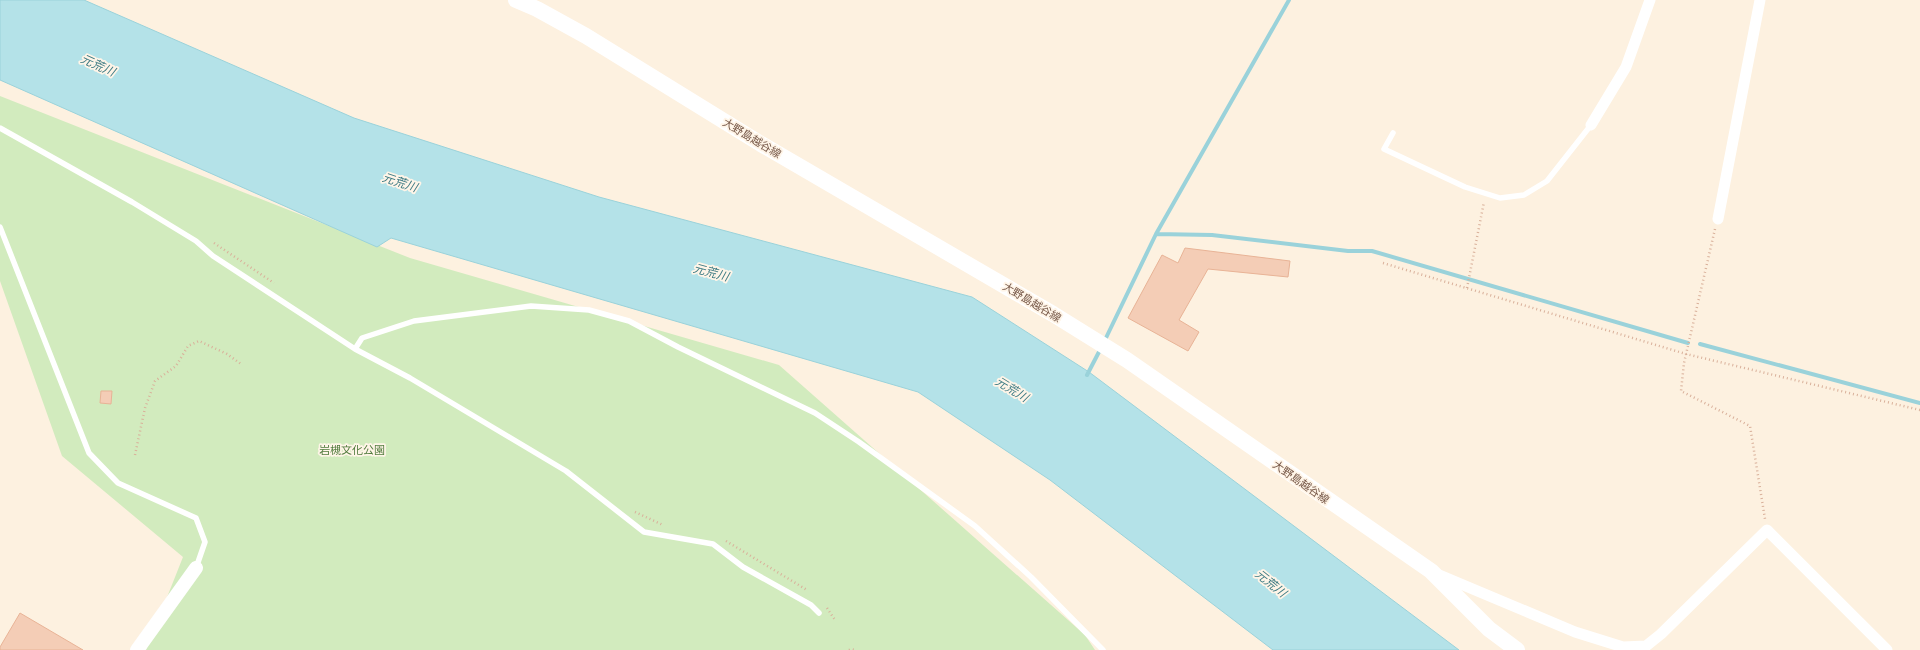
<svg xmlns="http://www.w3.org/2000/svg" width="1920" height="650" viewBox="0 0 1920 650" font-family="Ubuntu,'Noto Sans JP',sans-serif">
<rect width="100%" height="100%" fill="#fdf1e0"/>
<path fill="#d2ebbe" d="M0,96l410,162 369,107 306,270 10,15h-949l37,-93 -121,-101 -62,-175z"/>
<path fill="#b4e2e8" stroke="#9ad2da" d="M0,0h84l270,118 245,79 373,100 117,75 370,278h-186l-223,-170 -132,-88 -527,-154 -14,9 -377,-167z"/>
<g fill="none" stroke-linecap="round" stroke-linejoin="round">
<path stroke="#9ad2da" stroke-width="4" d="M1156,234l56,1 136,16h24l316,92
M1104,342l52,-108 133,-234
M1700,344l220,59
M1087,375l14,-27"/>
</g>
<path fill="#f4cdb6" stroke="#e8b396" d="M1185,248l105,13 -2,16 -80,-8 -29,51 20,12 -11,19 -60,-33 34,-63 16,8z
M101,391h11l-1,13 -11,-1z
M20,613l63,37h-83v-3z"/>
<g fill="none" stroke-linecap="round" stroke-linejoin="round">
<path stroke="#d9b09a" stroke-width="2.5" stroke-dasharray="1 3" stroke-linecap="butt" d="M1715,229l-31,134 -3,28 69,35 15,93
M214,243l60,40
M1383,263l303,91 234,56
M1467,288l17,-86
M135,455l10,-47 10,-27 21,-15 12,-20 11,-5 28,13 14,10
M635,512l28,13
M726,541l81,49
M827,608l8,12
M849,650l2,-1 4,1"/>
<path stroke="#fff" stroke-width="5.5" d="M0,128l132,74 64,39 17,15 142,93 55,29 156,93 78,61 69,12 30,23 68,38 8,8
M1393,133l-9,16 81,38 35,11 24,-3 23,-14 44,-56
M0,227l89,226 29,30 78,35 9,24 -9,26
M355,349l7,-11 52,-17 117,-15 58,4 40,11 49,26 137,66 44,29 116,84 56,51 72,73"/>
<path stroke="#fff" stroke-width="11" d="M1591,125l35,-58 24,-67
M1718,219l42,-219
M1437,574l138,58 48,15 23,-1 15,-12 106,-104 120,120"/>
<path stroke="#fff" stroke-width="14" d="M137,650l59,-82"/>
<path stroke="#fff" stroke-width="16" d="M516,0l21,9 49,27 175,108 292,170 74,46 304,211 58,58 28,21"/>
</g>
<g text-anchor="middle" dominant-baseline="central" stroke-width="3.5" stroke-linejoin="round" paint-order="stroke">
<g font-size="11" fill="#755646" stroke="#fff5e8">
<text transform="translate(752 138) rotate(31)">大野島越谷線</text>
<text transform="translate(1032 302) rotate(31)">大野島越谷線</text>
<text transform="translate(1301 482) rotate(35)">大野島越谷線</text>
</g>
<g font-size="11" fill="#527c3e" stroke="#fff5e8">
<text x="352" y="450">岩槻文化公園</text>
</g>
<g font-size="12" font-style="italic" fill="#3c7a83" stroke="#fff5e8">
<text transform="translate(98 65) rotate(24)">元荒川</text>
<text transform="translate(400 182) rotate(18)">元荒川</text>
<text transform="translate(711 272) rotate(15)">元荒川</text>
<text transform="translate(1012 389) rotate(31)">元荒川</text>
<text transform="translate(1271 583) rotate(39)">元荒川</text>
</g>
</g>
</svg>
